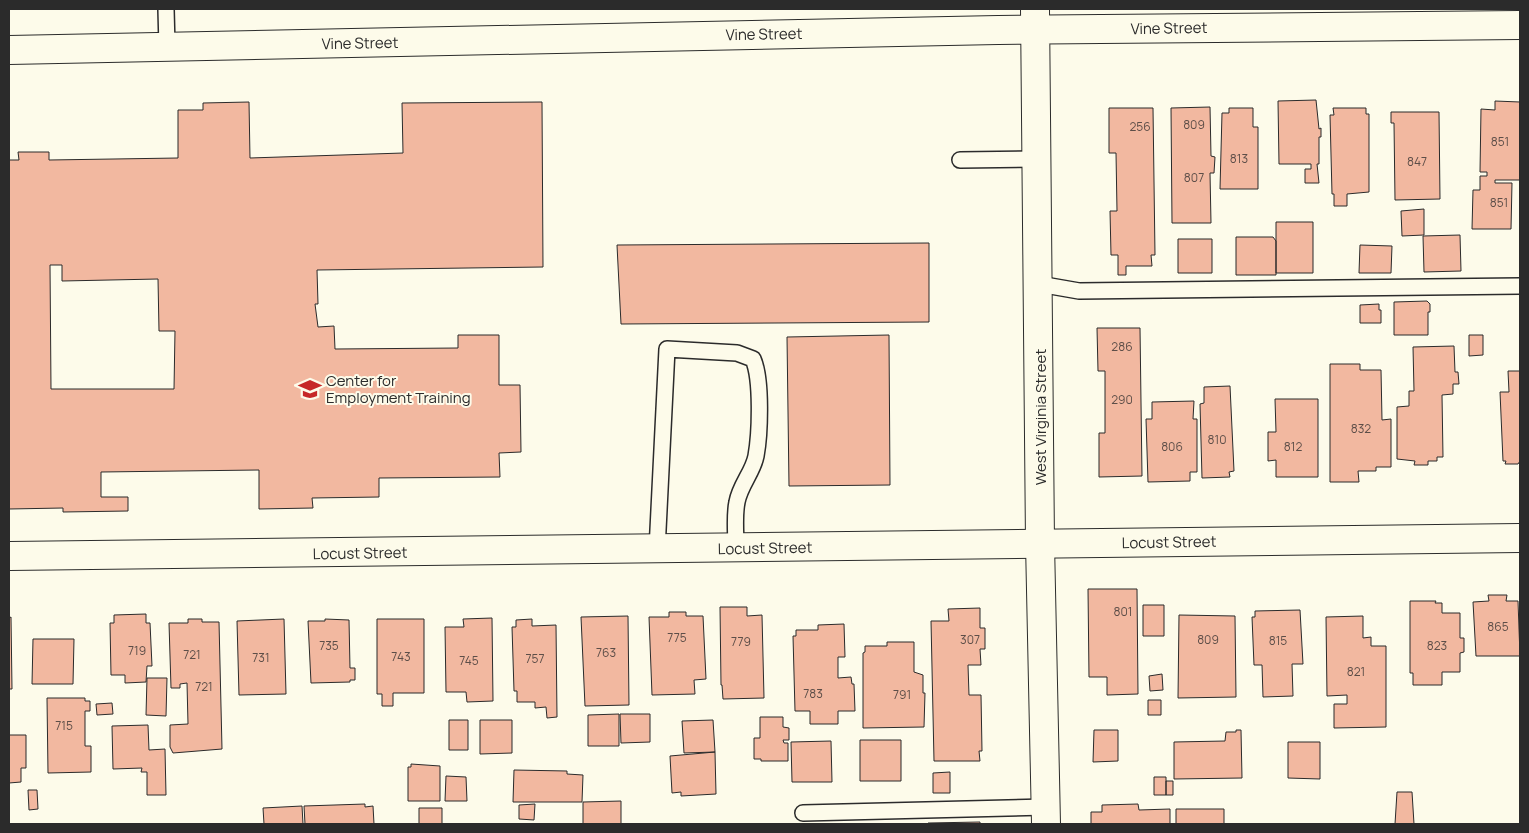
<svg xmlns="http://www.w3.org/2000/svg" width="1529" height="833" viewBox="0 0 1529 833" font-family="Manrope,sans-serif">
<rect width="100%" height="100%" fill="#fdfbea"/>
<path fill="#f2b8a0" stroke="#2b2b2b" fill-rule="evenodd" d="M1316,100l3,29 2,-1v9h-2v27h-2l2,19h-14v-14h6v-5h-32l-1,-63z
M1495,101l25,1v78h-25v3h17l-1,46h-39l1,-39h7v-14h7v-4h-7l1,-63 14,1z
M249,102l1,56 153,-5 -1,-50 140,-1 1,165 -226,3 1,34h-3l3,23 16,-1 1,23 123,-1v-13h41v50h21l1,67 -22,1 1,24 -121,1v19l-67,1 1,10 -54,1v-39l-158,2v25h27v14l-65,1v-4l-54,1v-349h10l-1,-8h31v8l129,-2v-48h25v-7zM50,265h12v16l96,-2 1,52h16l-1,58h-123z
M1210,107l1,49 4,1 -1,16h-4l1,50h-39l-1,-115z
M1109,108h44l2,147h-4l1,11h-26v9h-8v-20h-7l-1,-44h7l-1,-58h-7z
M1229,108h24v19h5v62h-38l2,-76h7z
M1333,108h33v6h3v78l-22,2v12h-13v-12h-2l-2,-79h4z
M1391,112h48l1,87 -45,1 -1,-77h-3z
M1424,209v26l-22,1 -1,-25z
M1276,222h37v51h-37z
M1460,235l1,36 -37,1 -1,-36z
M1236,237h37l3,4v34h-40z
M1178,239h34v34h-34z
M929,243v79l-308,2 -4,-79z
M1360,245l32,1 -1,27h-32z
M1427,301l3,3v8h-2v23h-34v-33z
M1379,304v6h2v13h-21v-18z
M1097,328h43l2,148 -43,1v-44h6v-62h-7z
M889,335l1,150 -101,1 -2,-149z
M1469,335h14v20l-14,1z
M1454,346l1,26h3l1,12h-6v10l-11,1 1,62h-6v4h-9v4h-14l1,-4 -18,-2v-52l12,-1v-15h5l-1,-44z
M1330,364h30v6h21l1,50 9,-1v48h-15v4h-18l1,11h-29z
M1508,371h12v94v-4l-2,3h-13l1,-3h-3l-3,-69h9z
M1230,386l4,85 -5,1 1,5 -28,1 -2,-74 4,-1v-16z
M1275,399h43v78h-42v-17l-8,1v-29h8z
M1194,401l-1,18h4v53h-7v9l-42,1 -2,-63h6v-17z
M1088,589h49l1,105 -31,1v-18h-18z
M1488,595h19l-1,6h12l2,55h-44l-3,-54 16,-1z
M1410,601h26l-1,2h7v10h18v25h4v14l-4,1v19h-18v13h-29v-12h-3z
M1143,605h21v31h-21z
M720,607h27v9l15,-1 2,83 -41,1 -1,-14h-1z
M980,608v20h5v21h-5l1,16h-13l1,30h12l1,56h-3l1,10h-46l-3,-140h18l-1,-12z
M1300,610l3,54h-11l1,32 -30,1 -1,-32h-8l-2,-48h3v-6z
M669,612h17v4h17l3,63 -12,1 1,14 -43,1 -3,-78h20z
M146,614v9h4l2,43h-5l-1,16 -21,1v-8h-14l-1,-52h4v-8z
M1179,615l56,1 1,81 -58,1z
M628,616l1,89 -44,1 -4,-89z
M1363,616v22l8,-1v9h15v81l-52,1v-24h13v-9l-20,1 -1,-79z
M11,617l1,72h-3v-71z
M492,618l1,83 -26,1 -1,-10h-20l-1,-65h19l-1,-8z
M188,619h14v3h17l3,127 -49,4 -3,-6v-22l18,-1 -1,-41 -7,1v4h-9l-2,-65h19z
M284,619l2,75 -47,1 -2,-74z
M325,619l24,1 1,48h5v12h-5v2l-39,1 -3,-62h17z
M377,619h47v74h-31v13h-11v-12h-5z
M532,619v7l24,-1 1,92 -10,1 -1,-11 -11,1v-6h-18v-11h-3l-2,-64h4v-7z
M844,624l1,33h-7v21l13,-1 1,7h2l1,27h-17v13h-28v-13h-15l-2,-75h3v-6h22v-5z
M33,639h41l-1,45h-41z
M887,642h27v30l9,3v18h2l-1,34 -61,1v-75l2,-1v-6h22z
M1162,674l1,16 -13,1 -1,-15z
M147,678h20l-1,38 -20,-1z
M47,698h38v3h5v10h-5v35h6v26l-43,1z
M1148,700h13v15h-13z
M112,703l1,11 -16,1 -1,-11z
M619,714v32h-31v-31z
M620,714h30v28l-29,1z
M760,717h23v10l6,1v12h-6l1,3h4v18h-27v-2h-7v-21h6z
M449,720h19v30h-19z
M480,720h32v33l-32,1z
M713,720l2,32 -31,1 -2,-32z
M148,725l1,25 16,-1 1,46h-19v-23h-6l1,-4 -29,1 -1,-43z
M1094,730h24v31l-25,1z
M1236,730h5l1,48 -68,1v-37l51,-1 1,-9h10z
M9,735h17v33h-5v14l-12,1z
M860,740h41v41h-41z
M831,741l1,41h-40l-1,-40z
M1288,742h32v37l-32,-1z
M715,752l1,42 -35,2v-4l-9,1 -2,-37z
M411,764l29,2v35h-32v-34h3z
M514,770l53,1v3l16,1 -1,27h-69z
M950,772v21h-17v-20z
M446,776l20,1 1,24h-22z
M1154,777h12v18h-12z
M1166,781h7v14h-7z
M28,790h9l1,19 -9,1z
M1397,792h15l2,32h-19z
M621,801v23h-38v-22z
M365,804v3l8,-1 1,18h-69l-1,-18z
M535,804l-1,16 -15,-1v-14z
M1138,804l1,6 31,-1v15h-79v-12h11v-7z
M302,806l1,18h-39l-1,-16z
M419,808h23v16h-23z
M1176,809h48v15h-48z
M980,822v2h-52v-1z"/>
<g fill="none" stroke-linecap="round" stroke-linejoin="round">
<defs>
<path id="lane" d="M166,9l1,38
M960,160l77,-1
M1039,284l40,7 441,-5
M657,550l10,-201 70,4 16,6c9,20 7,75 3,97 -3,16 -16,29 -19,46 -3,14 -1,32 -1,46
M803,813l243,-6"/>
<path id="street" d="M9,556l1511,-18"/>
<path id="secondary" d="M1035,9l5,534 6,281
M9,50l989,-20 522,-5"/>
</defs>
<use href="#lane" stroke="#2b2b2b" stroke-width="18"/>
<use href="#street" stroke="#2b2b2b" stroke-width="30"/>
<use href="#secondary" stroke="#2b2b2b" stroke-width="30"/>
<use href="#lane" stroke="#fdfbea" stroke-width="15"/>
<use href="#street" stroke="#fdfbea" stroke-width="28"/>
<use href="#secondary" stroke="#fdfbea" stroke-width="28"/>
</g>
<defs>
<symbol id="university-bare" viewBox="-9 -9 18 18"><path d="M0-5L7-2L0 1L-7-2ZM-4 1L0 2.5L4 1V4Q0 6-4 4Z" fill="#c62828" stroke="#fdfbea" stroke-width="2.5" paint-order="stroke"/></symbol>
</defs>
<g fill-rule="evenodd">
<use href="#university-bare" x="294" y="373" width="32" height="32"/>
</g>
<g text-anchor="middle" dominant-baseline="central" stroke-width="4" stroke-linejoin="round" paint-order="stroke">
<g font-size="12" fill="#5d4e48">
<text x="1194" y="124">809</text>
<text x="1140" y="126">256</text>
<text x="1500" y="141">851</text>
<text x="1239" y="158">813</text>
<text x="1417" y="161">847</text>
<text x="1194" y="177">807</text>
<text x="1499" y="202">851</text>
<text x="1122" y="346">286</text>
<text x="1122" y="399">290</text>
<text x="1361" y="428">832</text>
<text x="1217" y="439">810</text>
<text x="1172" y="446">806</text>
<text x="1293" y="446">812</text>
<text x="1123" y="611">801</text>
<text x="1498" y="626">865</text>
<text x="677" y="637">775</text>
<text x="970" y="639">307</text>
<text x="1208" y="639">809</text>
<text x="1278" y="640">815</text>
<text x="741" y="641">779</text>
<text x="329" y="645">735</text>
<text x="1437" y="645">823</text>
<text x="137" y="650">719</text>
<text x="606" y="652">763</text>
<text x="192" y="654">721</text>
<text x="401" y="656">743</text>
<text x="261" y="657">731</text>
<text x="535" y="658">757</text>
<text x="469" y="660">745</text>
<text x="1356" y="671">821</text>
<text x="204" y="686">721</text>
<text x="813" y="693">783</text>
<text x="902" y="694">791</text>
<text x="64" y="725">715</text>
</g>
<g font-size="15" fill="#2b2b2b" stroke="#fdfbea">
<text transform="translate(1169 28) rotate(-1)">Vine Street</text>
<text transform="translate(764 34) rotate(-1)">Vine Street</text>
<text transform="translate(360 43) rotate(-1)">Vine Street</text>
<text transform="translate(1040 417) rotate(-90)">West Virginia Street</text>
<text transform="translate(1169 542) rotate(-1)">Locust Street</text>
<text transform="translate(765 548) rotate(-1)">Locust Street</text>
<text transform="translate(360 553) rotate(-1)">Locust Street</text>
</g>
<g font-size="15" fill="#2b2b2b" stroke="#fdfbea" text-anchor="start">
<text x="326" y="380">Center for<tspan x="326" dy="17">Employment Training</tspan></text>
</g>
</g>
<rect width="1529" height="833" fill="none" stroke="#2b2b2b" stroke-width="20"/>
</svg>
